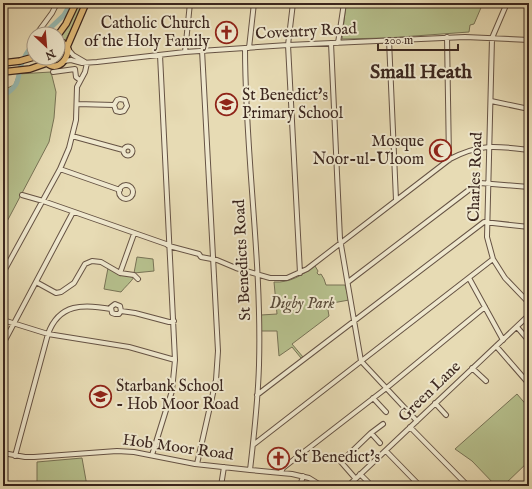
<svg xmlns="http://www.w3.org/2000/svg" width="532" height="489" viewBox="0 0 532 489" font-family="'IM FELL English',serif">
<rect width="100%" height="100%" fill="#e7dbb4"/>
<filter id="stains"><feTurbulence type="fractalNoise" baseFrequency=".005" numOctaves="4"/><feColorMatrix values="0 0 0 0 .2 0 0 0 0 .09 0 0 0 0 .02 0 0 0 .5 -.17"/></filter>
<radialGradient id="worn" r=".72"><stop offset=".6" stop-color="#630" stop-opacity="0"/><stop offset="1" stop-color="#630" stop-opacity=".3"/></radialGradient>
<path fill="#b6c08d" stroke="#787356" d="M78,3h7l-20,38 -6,-3 9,-12z
M346,3h137l-9,21 -4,1 -1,7 -82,6 -45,1z
M58,42c2,2 6,4 7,7 3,9 -6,15 -13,14l-7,-5h13z
M51,72l5,20 -2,26 -5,24 -46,87v-139l11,-5 4,-11z
M137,257l16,2 1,12 -20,2z
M315,266l3,5 -1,2 2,2 2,-1 3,5 2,6h19l4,15 -22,4 2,12 -37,28 11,13 -2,1 -9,-11 -13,9 -2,-25h-16v-16l16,-1 -3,-32c16,1 28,-7 41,-16z
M108,268l14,7 11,2h1c-3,5 -9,10 -13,15l-17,-3z
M517,394l12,14v53l-26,25h-7l-24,-25 -17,-12z
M82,458l5,28h-50v-24z"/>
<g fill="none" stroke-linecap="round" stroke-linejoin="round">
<path stroke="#97bab2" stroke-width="5" d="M44,34l20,-19 7,-12
M3,96c17,-11 14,-15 18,-31 3,-8 8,-16 13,-22"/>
<defs>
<path id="minor" d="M293,3l-5,42 12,228
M507,3l-15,35 -5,199 6,22 12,19 24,25
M39,34l-1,-2 14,-19 5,-10
M447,37l2,123
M389,40l7,160
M331,43l9,196 21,122 56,60
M338,43l6,-40
M245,48c0,106 17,211 14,317 -1,35 -5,71 -9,105
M249,48l5,-45
M68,49l5,6 12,7
M185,52l5,-49
M64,61l7,-1 11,3 15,-1 88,-10 103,-7 177,-8 64,3
M528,71h1
M53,72l22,-3 1,8 4,3
M491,101l38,8
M77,104l37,1 2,6 4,1 4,-1 3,-5 -2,-6 -5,-1 -3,1 -3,5
M72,136l51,14
M123.5 151a4.5 4.5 0 1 1 9 0a4.5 4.5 0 1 1-9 0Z
M60,169l60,21
M119 192a7 7 0 1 1 14 0a7 7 0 1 1-14 0Z
M22,195l21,6 123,43 3,2 30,8 2,3 16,3 19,8 34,10h17l20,-9 143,-110c31,-16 47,-13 79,-9
M3,273l57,-104 9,-21 7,-28 1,-33 8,-15 2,-9
M120,273l14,2 4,4
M469,278l34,62
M36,282l20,11 5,-1 13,-9 11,-19 7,-3 9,1 19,11 14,-39
M348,282l126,-96 6,-3 49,4
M121,311l-1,-5 -5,-2 -4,3 1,6 3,1h4l2,-3 14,2 34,9 5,-1
M3,320l45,14 81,13 46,13
M517,327l12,14
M3,344l70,-132
M496,346l33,38
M472,368l14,13
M257,395l227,-173 45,5
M373,398l13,14
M435,403l11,12
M410,427l58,59
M371,433l12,-9
M253,445l240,-186
M386,451l34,35
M3,453l22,4h9l83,-6 17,1 61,12 55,6 42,4 17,4 13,8
M152,455l20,-64 3,-31 -15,-305
M15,456l33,-122c11,-31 36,-30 63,-25
M197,464l19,-84 2,-29 -16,-301
M281,472l2,-4 106,-82 96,-79
M360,474l12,12
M355,478l-14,-16 30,-29 9,10
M221,486l3,-19
M300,486l3,-10
M348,486l181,-171"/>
<path id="highway" d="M58,35l8,-11 10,-21
M67,47l19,-44
M43,58c10,16 24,6 25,-9l-5,-6 -5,-3
M3,63l17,-2 14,-4
M3,72l27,-3 17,-6"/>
</defs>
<use href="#minor" stroke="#665344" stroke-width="6"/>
<use href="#highway" stroke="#3b261e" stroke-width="8"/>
<use href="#minor" stroke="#efe8ce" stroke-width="4"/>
<use href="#highway" stroke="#e4be7a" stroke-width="5.5"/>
</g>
<defs>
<symbol id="church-ring" viewBox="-11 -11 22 22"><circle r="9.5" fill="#efe8ce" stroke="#8f2418" stroke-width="1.5"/><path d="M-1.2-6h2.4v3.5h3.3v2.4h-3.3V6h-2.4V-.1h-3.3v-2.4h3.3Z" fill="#8f2418"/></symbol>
<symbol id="school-ring" viewBox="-11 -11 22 22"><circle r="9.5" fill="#efe8ce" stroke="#8f2418" stroke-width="1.5"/><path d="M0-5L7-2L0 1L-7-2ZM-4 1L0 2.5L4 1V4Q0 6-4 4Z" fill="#8f2418"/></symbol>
<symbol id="mosque-ring" viewBox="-11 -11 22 22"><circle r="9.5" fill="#efe8ce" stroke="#8f2418" stroke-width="1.5"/><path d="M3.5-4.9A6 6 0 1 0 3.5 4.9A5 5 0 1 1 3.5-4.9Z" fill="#8f2418"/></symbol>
</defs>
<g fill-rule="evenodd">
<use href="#church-ring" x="214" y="20" width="25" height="25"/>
<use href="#school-ring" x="214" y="92" width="25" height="25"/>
<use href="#mosque-ring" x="428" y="138" width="25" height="25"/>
<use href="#school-ring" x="88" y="384" width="25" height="25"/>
<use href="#church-ring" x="266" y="446" width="25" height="25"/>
</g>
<g text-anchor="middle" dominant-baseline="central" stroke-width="4" stroke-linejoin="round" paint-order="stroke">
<g font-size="16" fill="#3b261e" stroke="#efe8ce" text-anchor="start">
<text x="210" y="24" text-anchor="end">Catholic Church<tspan x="210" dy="18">of the Holy Family</tspan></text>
<text x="242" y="96">St Benedict's<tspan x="242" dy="18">Primary School</tspan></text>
<text x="424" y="142" text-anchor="end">Mosque<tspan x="424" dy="18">Noor-ul-Uloom</tspan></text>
<text x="116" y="387">Starbank School<tspan x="116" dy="18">- Hob Moor Road</tspan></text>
<text x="294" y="458">St Benedict's</text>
</g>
<g font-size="16" fill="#3b261e" stroke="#efe8ce">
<text transform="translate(306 32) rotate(-3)">Coventry Road</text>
<text transform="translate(476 177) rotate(-88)">Charles Road</text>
<text transform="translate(243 260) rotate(-93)">St Benedicts Road</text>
<text transform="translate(430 392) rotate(-44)">Green Lane</text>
<text transform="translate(178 448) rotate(8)">Hob Moor Road</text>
</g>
<g font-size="16" font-style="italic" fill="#5a4c3a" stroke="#efe8ce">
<text x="302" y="304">Digby Park</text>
</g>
<g font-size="20" font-weight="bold" fill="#3b261e" stroke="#efe8ce">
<text x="421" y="72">Small Heath</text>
</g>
</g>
<rect width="532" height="489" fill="none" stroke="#e7dbb4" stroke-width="16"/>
<rect x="4" y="4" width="524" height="481" fill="none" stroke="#3b261e" stroke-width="2"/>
<rect x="8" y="8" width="516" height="473" fill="none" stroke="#3b261e"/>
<g transform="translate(46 46) rotate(154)"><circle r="19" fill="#efe8ce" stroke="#a79a88"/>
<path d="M0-3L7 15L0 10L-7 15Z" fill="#8f2418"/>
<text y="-6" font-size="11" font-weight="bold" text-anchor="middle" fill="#3b261e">N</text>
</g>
<path d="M378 44v6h80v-6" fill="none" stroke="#3b261e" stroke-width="2"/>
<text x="384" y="44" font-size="12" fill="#3b261e" stroke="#efe8ce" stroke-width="3" paint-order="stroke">200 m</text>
<rect width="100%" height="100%" filter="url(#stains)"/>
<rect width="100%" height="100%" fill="url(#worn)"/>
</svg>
